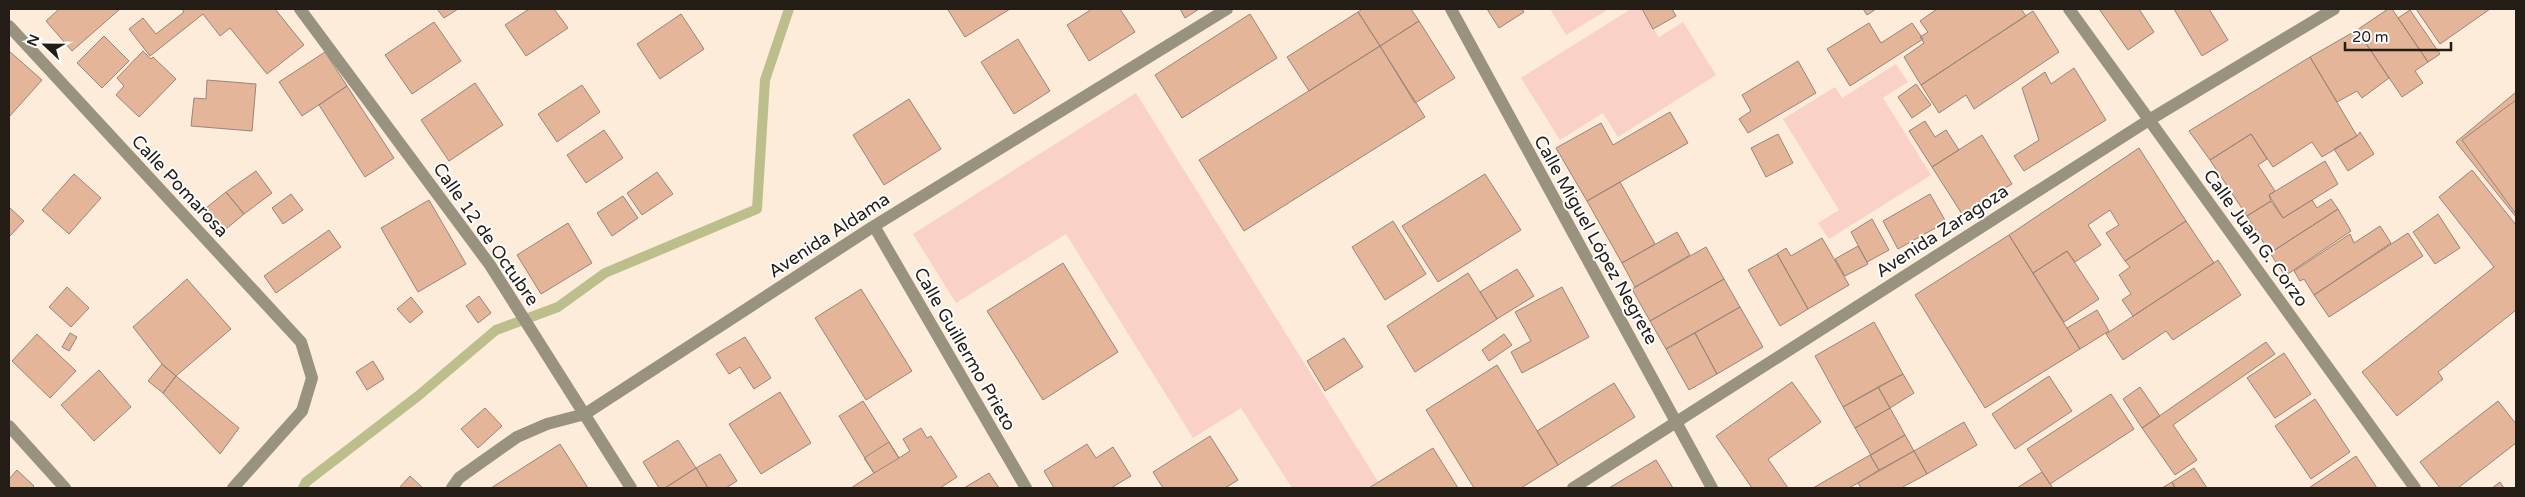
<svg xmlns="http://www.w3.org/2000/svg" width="2525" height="497" viewBox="0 0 2525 497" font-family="'Varela Round',sans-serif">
<rect width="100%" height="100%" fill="#fcecd9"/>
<path fill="#f9d1c7" d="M1550,9h59l-43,26z
M1631,9h10l18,28 24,-15 33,53 -98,62 -15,-24 -43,27 -39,-62z
M1896,64l12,18 -25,16 48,77 -102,64 -11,-16 21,-13 -56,-91 52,-32 7,11z
M1136,93l246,395h-90l-51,-80 -48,30 -127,-204 -110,69 -43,-69z"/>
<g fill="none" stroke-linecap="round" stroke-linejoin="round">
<path stroke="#bcbe8c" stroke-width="10" d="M303,488l3,-6 112,-86 78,-66 62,-23 47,-34 152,-64 8,-129 24,-71"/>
</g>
<path fill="#e4b599" stroke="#998579" d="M59,9h61l-48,42 -26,-30z
M182,9h93l29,36 -37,29 -37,-46 -10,8 -17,-22 -53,42 -21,-27 14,-11 13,16 28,-22z
M437,9h21l-14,9z
M529,9h25l14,19 -42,28 -21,-31z
M950,9h60l-45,28 -17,-27z
M1092,9h28l15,23 -46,29 -22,-36z
M1180,9h19l-14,9z
M1363,9h48l8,12 -39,25 -22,-34z
M1487,9h35l2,3 -25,16z
M1642,9h30l4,7 -23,13z
M1863,9h13l-9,6z
M1937,9h84l5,7 -105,69 -17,-28 20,-14 -4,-6 8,-5 -8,-11z
M2099,9h40l15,23 -26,18z
M2174,9h35l19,31 -26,16z
M2388,9h4l36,53 -13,9 8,12 -21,14 -45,-67z
M2416,9h74l-50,35z
M2410,10l30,44 -12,8 -30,-44z
M2033,11l26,41 -85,57 -8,-14 -27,18 -18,-28z
M1358,12l22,34 -71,45 -22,-34z
M681,14l23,35 -44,30 -23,-35z
M1250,14l27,44 -95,60 -27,-43z
M1419,21l36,57 -40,25 -35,-57z
M434,22l27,39 -49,33 -27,-39z
M1869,23l12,20 31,-20 11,16 -73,47 -23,-37z
M2357,30l32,48 -27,20 -5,-7 -20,11 -27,-45z
M104,36l25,25 -27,27 -25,-25z
M1018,39l32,52 -36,23 -33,-52z
M1380,46l45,71 -181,114 -45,-71z
M9,51l33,29 -33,37z
M143,51l8,8 2,-2 23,22 -37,38 -23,-22 8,-9 -7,-8z
M325,52l22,34 -45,30 -23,-34z
M2310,57l47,79 -35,21 -10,-15 -39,25 -22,-33 -41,26 -21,-29z
M1798,61l18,32 -68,40 -9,-14 12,-8 -9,-16z
M2074,68l32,52 -82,51 -10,-15 25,-16 -17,-52 23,-16 6,12z
M207,80l49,4 -4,47 -61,-5 3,-28 12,1z
M475,83l28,42 -54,36 -28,-41z
M1916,84l15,21 -19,13 -14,-21z
M582,85l18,27 -43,30 -19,-28z
M347,86l47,72 -29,19 -46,-72z
M2516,92v125l-60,-75z
M909,99l32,50 -57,36 -31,-50z
M2516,100v114l-54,-74z
M1670,112l18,31 -101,58 -31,-53 45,-25 12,22z
M1925,121l10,16 11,-7 13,20 -27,17 -23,-36z
M604,130l19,28 -37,25 -19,-28z
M2360,132l14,22 -26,17 -14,-22 23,-13z
M1778,134l15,29 -27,14 -15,-29z
M2251,134l16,25 -9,6 17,26 -6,4 2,6 -24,15 -37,-56z
M1982,135l30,49 -50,30 -30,-47z
M2139,148l47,73 -61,40 -19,-28 13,-8 -9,-15 -22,15 13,20 -26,17 -8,-11 -34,22 -24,-38z
M2325,161l13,23 -55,34 -14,-23z
M2472,170l44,55v85l-78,62 5,7 -46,37 -35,-44 132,-105 -55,-70z
M256,171l16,22 -28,21 -18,-22z
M657,172l16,22 -31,21 -15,-22z
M74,174l27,24 -32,36 -27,-24z
M1485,174l36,56 -83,52 -36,-56z
M1620,182l35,62 -33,19 -35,-62z
M226,192l18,22 -24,20 -19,-22z
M291,194l12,16 -20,14 -11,-16z
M1930,194l16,28 -48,27 -15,-28z
M623,196l15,22 -26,18 -15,-23z
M2331,199l7,10 -68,44 -23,-37 24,-15 12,17 29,-18 5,8z
M429,200l37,64 -48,28 -37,-64z
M10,208l14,13 -15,16v-27z
M2338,209l13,22 -66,45 -15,-23z
M2438,214l22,34 -25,16 -22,-32z
M1872,219l17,31 -22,12 -16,-30z
M1393,221l33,53 -41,26 -33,-53z
M2186,221l28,42 -81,53 -11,-16 9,-6 -12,-19 11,-8 -5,-6z
M568,223l24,40 -51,31 -24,-39z
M2380,226l11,17 -77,52 -10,-16 -4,2 -6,-10 56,-37 4,9z
M329,230l12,17 -65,46 -12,-17z
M1677,232l13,23 -55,32 -13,-24z
M2408,233l15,23 -94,61 -15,-22z
M2009,235l71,114 -95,59 -70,-113z
M1822,238l27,47 -41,24 -31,-55 9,-6 5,8z
M1858,246l10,18 -23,12 -10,-17z
M1706,247l18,32 -74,42 -18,-32z
M2067,251l32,48 -35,23 -31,-49z
M1777,254l31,55 -28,17 -32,-56z
M2218,260l23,35 -68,45 -7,-9 -43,29 -17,-26z
M1063,263l55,89 -75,48 -56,-89z
M1517,269l17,27 -37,23 -17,-27z
M1468,273l29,46 -82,53 -28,-46z
M187,279l44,50 -55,47 -14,-12 -29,-37z
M1724,279l16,28 -74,42 -16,-28z
M67,287l22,21 -18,19 -22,-20z
M1562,287l27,50 -67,36 -11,-21 20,-11 -16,-29z
M861,289l51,82 -46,29 -51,-82z
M479,296l12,17 -13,10 -12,-17z
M411,297l12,15 -13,11 -13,-14z
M1740,307l23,40 -46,27 -22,-41z
M2097,310l12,21 -29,18 -13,-21z
M1874,322l29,52 -60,33 -28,-51z
M70,333l7,4 -8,14 -7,-4z
M1695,333l22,41 -28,16 -23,-41z
M37,334l39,37 -26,27 -38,-37z
M1504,334l8,11 -23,16 -7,-11z
M745,337l26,41 -17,11 -14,-22 -11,7 -13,-20z
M1344,338l19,29 -38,24 -18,-30z
M2266,342l9,12 -102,71 24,35 -22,15 -33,-47z
M2284,353l27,41 -36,24 -28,-40z
M373,361l11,18 -17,11 -11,-18z
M162,364l14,12 -13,17 -15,-12z
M1497,365l61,100 -37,23h-47l-48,-78z
M99,370l32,37 -37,34 -33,-36z
M1903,374l11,19 -24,15 -12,-21z
M176,376l63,52 -19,26 -57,-61z
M2049,376l23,35 -57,38 -23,-35z
M1792,382l29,40 -53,37 20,29h-36l-36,-52z
M1614,383l21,34 -77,48 -21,-34z
M1878,387l12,21 -35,20 -12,-21z
M2140,387l20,29 -18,12 -19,-29z
M780,392l31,51 -50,31 -32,-50z
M2111,394l23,35 -84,55 -23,-35z
M2315,399l35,53 -39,27 -36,-53z
M863,401l36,57 -25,15 -35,-57z
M2498,401l18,23v19l-58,45h-18l-20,-26z
M485,408l17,18 -24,22 -17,-19z
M1890,408l15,27 -34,20 -16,-27z
M1964,422l13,23 -50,29 -13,-23z
M921,428l6,10 4,-2 26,41 -17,11h-89l23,-15 -10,-15 25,-16 10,16 11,-7 -7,-12z
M1905,435l9,16 -35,19 -9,-15z
M1210,436l28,44 -13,8h-62l-10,-16z
M678,440l18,28 -31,20h-6l-16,-26z
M560,444l28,44h-97z
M1087,444l9,14 17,-11 18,29 -20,12h-57l-10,-17z
M1433,448l25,40h-89z
M1914,451l13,23 -26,14h-40l-3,-5z
M720,454l17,27 -11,7h-18l-12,-20z
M1870,455l9,15 -21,13 -9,5h-36z
M2356,456l21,32h-68z
M1656,460l17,28h-64z
M696,468l12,20h-43z
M2194,468l13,20h-32l-3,-6z
M17,470l17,16 -2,2h-23v-9z
M2042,472l11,16h-36z
M989,473l10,15h-35z
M410,476l13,12h-24z
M2172,482l3,6h-13z
M2500,482l4,6h-12z"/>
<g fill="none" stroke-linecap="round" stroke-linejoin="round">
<path stroke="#99927e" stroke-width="12" d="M300,9l190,256 141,223
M1451,9l261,479
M2069,9l346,479
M9,26l292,316 11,36 -10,33 -69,77
M874,226l152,262
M9,426l56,62
M452,488l7,-10 58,-41 30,-13 38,-10 289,-188 353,-217
M1573,488l576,-368 185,-111"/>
</g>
<g text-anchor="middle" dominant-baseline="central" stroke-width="4" stroke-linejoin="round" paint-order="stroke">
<g font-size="18" fill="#231d16" stroke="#fff">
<text transform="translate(180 186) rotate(47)">Calle Pomarosa</text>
<text transform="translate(1942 231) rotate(-33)">Avenida Zaragoza</text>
<text transform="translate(486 234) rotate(55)">Calle 12 de Octubre</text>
<text transform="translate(829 235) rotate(-33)">Avenida Aldama</text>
<text transform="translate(2256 238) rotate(54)">Calle Juan G. Corzo</text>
<text transform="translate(1596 240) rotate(61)">Calle Miguel López Negrete</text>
<text transform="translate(965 349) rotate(60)">Calle Guillermo Prieto</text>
</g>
</g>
<rect width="2525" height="497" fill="none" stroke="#231d16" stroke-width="20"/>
<g transform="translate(45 45) rotate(292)" stroke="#ffffff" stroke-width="4" paint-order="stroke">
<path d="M0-4L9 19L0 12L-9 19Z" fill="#231d16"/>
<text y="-8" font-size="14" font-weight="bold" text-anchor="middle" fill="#231d16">N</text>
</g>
<path d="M2345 42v8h106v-8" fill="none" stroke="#231d16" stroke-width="2.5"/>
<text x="2352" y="42" font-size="15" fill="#231d16" stroke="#ffffff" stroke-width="4" paint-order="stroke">20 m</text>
</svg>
